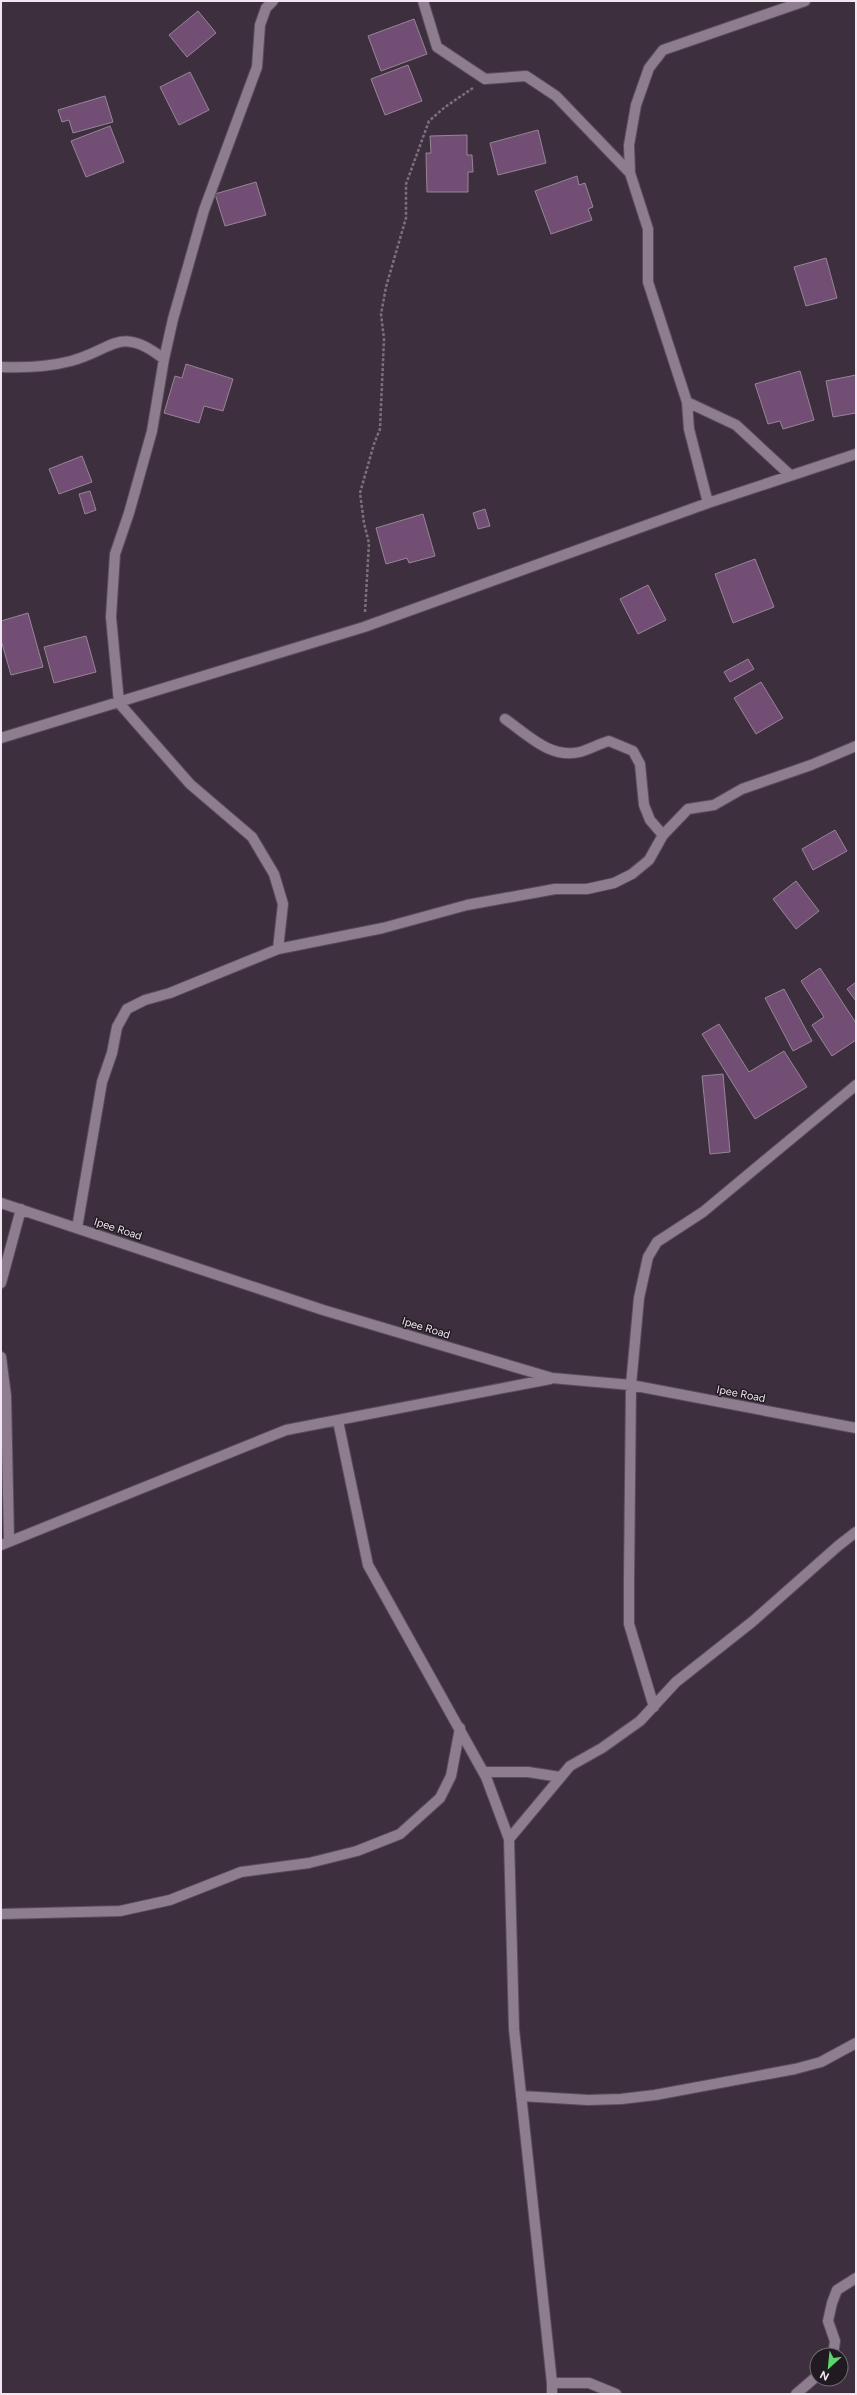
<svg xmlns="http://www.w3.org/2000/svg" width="857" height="2395" viewBox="0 0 857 2395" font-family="Figtree,sans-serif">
<rect width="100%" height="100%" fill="#3e2f3f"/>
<path fill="#724e75" stroke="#968597" d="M198,11l18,22 -29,24 -18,-22z
M414,19l13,35 -46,17 -13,-35z
M408,65l14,36 -37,14 -14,-36z
M190,72l19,38 -30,15 -19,-38z
M105,96l8,26 -40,11 -4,-13 -7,2 -4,-12z
M110,126l14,36 -38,15 -15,-36z
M538,130l8,33 -48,12 -8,-32z
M467,135v20h5l1,17h-5v20h-41l-1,-39h5l-1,-17z
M577,176l2,9 6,-2 8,24 -5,2 4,11 -41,14 -16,-43z
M256,182l10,33 -41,11 -10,-32z
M826,258l11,40 -31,8 -12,-39z
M186,364l47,15 -10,32 -19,-5 -5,17 -35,-10 11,-37 7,2z
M800,371l14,49 -31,9 -3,-8 -12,3 -13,-40z
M856,375v38l-23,4 -7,-36z
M82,456l10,26 -33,12 -10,-25z
M90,491l6,19 -11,4 -6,-20z
M485,509l5,17 -12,3 -5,-16z
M423,514l12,42 -26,7 -2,-5 -21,6 -10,-36z
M755,559l19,48 -41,16 -18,-49z
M648,585l18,35 -28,14 -18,-35z
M28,613l15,54 -32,8 -10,-35v-19z
M86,636l10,36 -42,11 -10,-36z
M748,659l6,10 -24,13 -6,-10z
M761,682l22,36 -27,16 -22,-36z
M835,830l12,21 -34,19 -11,-21z
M796,881l23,30 -23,18 -23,-30z
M820,968l36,55v17l-24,16 -20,-31 12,-8 -23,-36z
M856,982v19l-9,-12z
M784,989l28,52 -19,10 -28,-53z
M719,1024l30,48 35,-21 23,36 -52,32 -53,-85z
M723,1074l7,78 -20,2 -8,-78z"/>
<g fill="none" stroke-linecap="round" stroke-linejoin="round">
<defs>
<path id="street" d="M273,1l-7,7 -6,17 -3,42 -53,143 -31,109 -9,40 -12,72 -23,82 -14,41 -4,63 8,86 71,81 62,53 22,37 9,30 -5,45
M423,1l14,46 48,32 41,-3 30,20 74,77
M1,367c23,1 47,0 70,-6 42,-11 49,-37 93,-2
M687,402l49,23 54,50
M708,503l-19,-74 -2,-27 -39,-120v-53l-18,-56 -1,-28 7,-40 13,-37 14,-18 142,-49
M505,719c23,16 45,40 75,33 10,-3 19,-8 29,-11l24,10 7,13 4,41 6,15 13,15
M1,738l363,-111 344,-124 148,-49
M1,1203l322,107 229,68 79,7 225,43
M77,1228l25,-146 10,-29 5,-26 10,-18 18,-9 25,-7 108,-44 105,-21 84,-23 88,-16h32l27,-6 18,-9 17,-14 14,-25 25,-26 26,-4 28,-16 69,-24 45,-19
M1,1283l20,-74
M1,1357l5,39 3,145
M338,1421l30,144 118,212 23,62 5,190 38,354v11
M1,1545l285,-115 264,-51
M654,1707l-25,-83v-45l2,-194 8,-87 9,-41 9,-15 46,-30 153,-127
M484,1772h44l32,5
M509,1839l61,-73 32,-18 38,-27 36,-39 76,-60 86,-76 18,-14
M1,1914l119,-3 50,-11 71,-28 68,-9 48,-12 43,-17 40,-36 11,-22 9,-48
M521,2096l67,4 33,-1 34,-4 140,-26 26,-7 35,-19
M833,2355l2,-14 -7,-20 4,-18 5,-13 19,-12
M552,2383h37l27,11
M796,2394l21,-18"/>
</defs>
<use href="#street" stroke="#594d5b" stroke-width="12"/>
<path stroke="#7d707e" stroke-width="2.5" stroke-dasharray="3 2" stroke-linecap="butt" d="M365,612l4,-69 -5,-20 -4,-30 14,-49 6,-15 4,-90 -3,-25 5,-27 20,-69v-34l23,-63 16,-14 28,-19"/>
<use href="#street" stroke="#8e7d8f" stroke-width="10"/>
</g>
<g text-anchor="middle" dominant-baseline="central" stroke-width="3" stroke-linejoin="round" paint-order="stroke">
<g font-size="11" fill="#f0e7f1" stroke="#211a21">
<text transform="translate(118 1229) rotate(18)">Ipee Road</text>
<text transform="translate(426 1328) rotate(17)">Ipee Road</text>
<text transform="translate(741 1394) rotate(11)">Ipee Road</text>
</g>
</g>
<rect width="857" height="2395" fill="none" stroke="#f0e7f1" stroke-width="4"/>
<g transform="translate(829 2367) rotate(207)"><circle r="19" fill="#211a21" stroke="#746c74"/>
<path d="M0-3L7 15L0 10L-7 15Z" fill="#5cd56d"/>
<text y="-6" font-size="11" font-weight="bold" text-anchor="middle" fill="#f0e7f1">N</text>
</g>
</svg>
